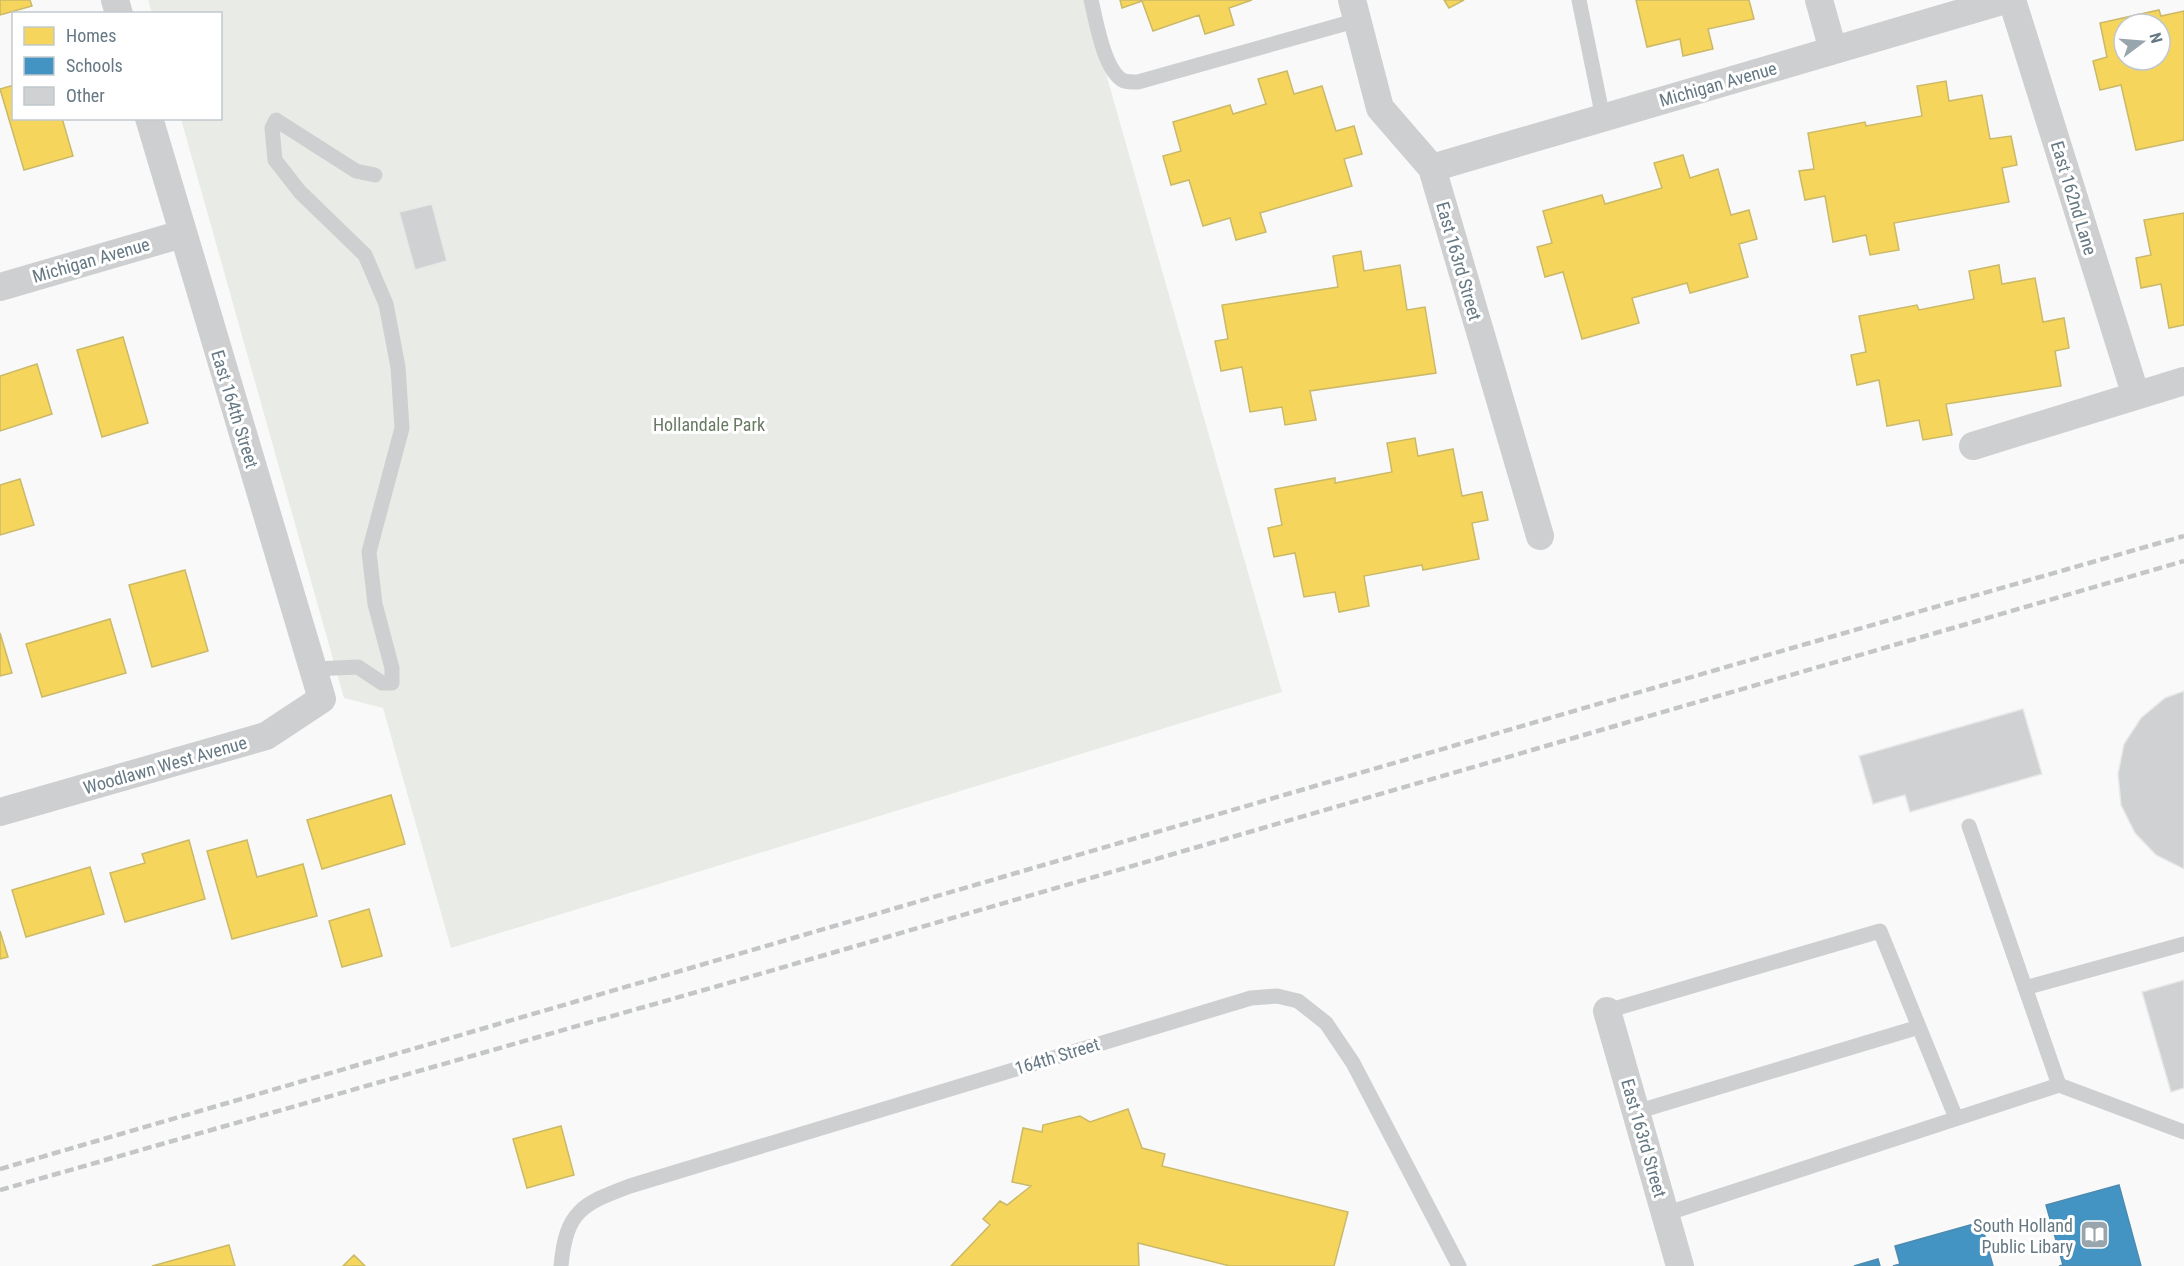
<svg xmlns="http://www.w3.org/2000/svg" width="2184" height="1266" viewBox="0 0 2184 1266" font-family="'Roboto Condensed',sans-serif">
<rect width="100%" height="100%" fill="#f9f9f9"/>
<path fill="#e8ebe6" d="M148,0h937l197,692 -831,256 -68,-240 -39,-10 -163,-579 39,-1v-104l-68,-1z"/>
<path fill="#f6d55c" stroke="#cab968" stroke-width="1.5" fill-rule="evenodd" d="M0,0h30l2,6 -32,9z
M1120,0h132l-23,8 5,17 -29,9 -6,-19 -46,16 -11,-30 -20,7z
M1444,0h20l-15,8z
M1636,0h113l5,19 -46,10 5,20 -30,7 -3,-17 -33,8z
M2159,10l2,6 23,-5v129l-48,10 -15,-65 -21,5 -7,-29 14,-4 -7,-34zM2124,24h36v36h-36z
M1287,71l7,23 28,-8 14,45 18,-5 8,28 -18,5 8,27 -92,27 6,19 -30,8 -6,-22 -27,8 -14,-46 -18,5 -8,-29 18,-5 -8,-29 57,-17 3,9 33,-10 -8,-25z
M1946,81l3,20 33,-6 8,44 21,-3 6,29 -15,3 7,34 -115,21 5,27 -29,5 -4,-20 -33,7 -8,-46 -20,4 -6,-29 15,-2 -6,-36 57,-11 1,4 56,-10 -5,-30z
M14,85v33h48l11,38 -49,14 -24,-81z
M1683,155l7,23 28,-9 13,46 18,-5 8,29 -18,5 9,33 -58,16 -3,-10 -55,15 7,25 -57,16 -19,-67 -18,5 -8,-30 15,-4 -9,-32 59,-16 3,9 57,-16 -8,-25z
M2184,213v112l-15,3 -8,-44 -20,4 -5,-30 15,-3 -7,-35z
M1361,251l3,20 36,-6 7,45 18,-3 11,66 -126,18 6,29 -31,5 -3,-18 -32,5 -8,-45 -21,4 -6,-30 13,-2 -6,-34 116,-18 -5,-31z
M1999,265l3,19 33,-6 8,44 21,-4 5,30 -14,3 6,35 -115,18 6,31 -29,5 -4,-20 -32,6 -8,-46 -22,5 -6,-30 15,-3 -7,-36 58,-11 2,5 55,-11 -5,-28z
M123,337l25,86 -46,14 -25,-87z
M37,364l15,50 -52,17v-55z
M1415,438l3,18 35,-7 9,47 20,-4 6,28 -16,3 7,36 -56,11 -1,-5 -58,11 5,30 -30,6 -4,-20 -31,5 -9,-44 -21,4 -6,-29 14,-3 -7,-36 60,-11v5l57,-11 -5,-29z
M20,479l14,46 -34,10v-50z
M185,570l23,81 -56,16 -23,-82z
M110,619l16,54 -84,24 -16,-53z
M0,633l12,40 -12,3z
M391,795l14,49 -83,25 -15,-49z
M189,840l16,59 -80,23 -15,-49 35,-10 -3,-9z
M247,840l10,37 46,-13 14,52 -85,23 -25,-88z
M90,867l14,47 -78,23 -14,-47z
M369,909l13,47 -40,11 -13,-46z
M0,931l8,26 -8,2z
M1128,1109l14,39 23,6 -3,12 186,46 -14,54h-104l-92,-23 1,23h-188l39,-41 -7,-6 17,-18 7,4 24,-19 -19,-4 11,-54 19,4 1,-7 37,-9 10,6z
M561,1126l13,49 -47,13 -14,-49z
M229,1245l6,21h-83z
M354,1255l11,11h-22z"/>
<path fill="#4393c3" stroke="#4d8bb0" stroke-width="1.5" d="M2119,1185l22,81h-82l4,-1 -17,-60z
M1981,1222l12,44h-100l7,-2 -5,-18z
M1878,1259l2,7h-26z"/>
<path fill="#cfd1d2" stroke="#e8e8e8" stroke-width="1.5" d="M432,204l15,57 -32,9 -16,-58z
M2184,691v178l-28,-14 -21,-22 -14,-28 -3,-31 6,-30 17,-26 24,-20z
M2023,709l19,65 -132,38 -5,-17 -32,9 -14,-48z
M2184,980v108l-13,4 -29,-100z"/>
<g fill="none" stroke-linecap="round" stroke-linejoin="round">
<path stroke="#cecfd0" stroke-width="15" d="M1091,0c5,20 13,72 33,81 4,1 10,1 14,1l220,-62
M1579,0l24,118
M313,669l45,-2 24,16h10v-15l-17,-64 -6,-52 33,-124 -4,-61 -12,-63 -21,-49 -65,-63 -25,-32 -3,-32 4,-8 80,51 19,4
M1969,826l90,259
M2025,988l159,-44
M1607,1011l273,-80 76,187
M1636,1112l283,-85
M1665,1214l394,-129 125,47
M561,1266c5,-55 21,-62 69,-80l621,-188 26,-2 21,5 28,22 27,40 106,203"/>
<path stroke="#cecfd0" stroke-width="28" d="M115,0l4,14
M1352,0l28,108 52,60 108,368
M1819,0l14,50
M2012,0l124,396
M1432,168l573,-168
M0,287l182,-53
M1973,446l211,-65
M0,812l266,-76 56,-37 -173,-581
M1607,1011l73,255"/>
<path stroke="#c3c5c6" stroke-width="4.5" stroke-dasharray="9 4.5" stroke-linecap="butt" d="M0,1169c728,-211 1455,-426 2184,-633
M0,1190l718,-204 1466,-425"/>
</g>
<defs>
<symbol id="library-square" viewBox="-11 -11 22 22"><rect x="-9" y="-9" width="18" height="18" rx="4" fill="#99a5ac" stroke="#fff"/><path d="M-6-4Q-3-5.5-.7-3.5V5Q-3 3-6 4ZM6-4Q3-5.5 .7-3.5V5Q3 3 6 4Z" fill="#fff"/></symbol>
</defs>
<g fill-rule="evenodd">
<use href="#library-square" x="2078" y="1218" width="33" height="33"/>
</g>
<g text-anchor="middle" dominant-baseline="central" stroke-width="6" stroke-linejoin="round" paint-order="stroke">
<g font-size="18" fill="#657883" stroke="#fff">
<text transform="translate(1718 84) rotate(-16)">Michigan Avenue</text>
<text transform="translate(2074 198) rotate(73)">East 162nd Lane</text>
<text transform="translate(91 260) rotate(-16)">Michigan Avenue</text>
<text transform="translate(1459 261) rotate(74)">East 163rd Street</text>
<text transform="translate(235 409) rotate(73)">East 164th Street</text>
<text transform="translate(165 765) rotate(-16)">Woodlawn West Avenue</text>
<text transform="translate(1057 1056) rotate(-17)">164th Street</text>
<text transform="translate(1644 1138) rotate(74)">East 163rd Street</text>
</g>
<g font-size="18" fill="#697a64" stroke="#fff">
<text x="709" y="424">Hollandale Park</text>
</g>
<g font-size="18" fill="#657883" stroke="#fff" text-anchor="end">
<text x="2073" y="1225">South Holland<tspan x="2073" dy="21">Public Libary</tspan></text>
</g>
</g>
<rect x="12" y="12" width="210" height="108" fill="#ffffff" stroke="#c1c9cd" stroke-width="1.5"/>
<rect x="24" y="27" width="30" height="18" fill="#f6d55c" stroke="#c1c9cd" stroke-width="1.5"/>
<text x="66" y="42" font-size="18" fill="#657883">Homes</text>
<rect x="24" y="57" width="30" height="18" fill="#4393c3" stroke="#c1c9cd" stroke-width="1.5"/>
<text x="66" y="72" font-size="18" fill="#657883">Schools</text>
<rect x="24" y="87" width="30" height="18" fill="#cfd1d2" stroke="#c1c9cd" stroke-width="1.5"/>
<text x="66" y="102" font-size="18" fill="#657883">Other</text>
<g transform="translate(2142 42) rotate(74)"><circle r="28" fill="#ffffff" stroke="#c1c9cd" stroke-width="1.5"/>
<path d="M0-4.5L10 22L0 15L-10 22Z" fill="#99a5ac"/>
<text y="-9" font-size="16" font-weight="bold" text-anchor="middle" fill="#657883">N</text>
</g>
</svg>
